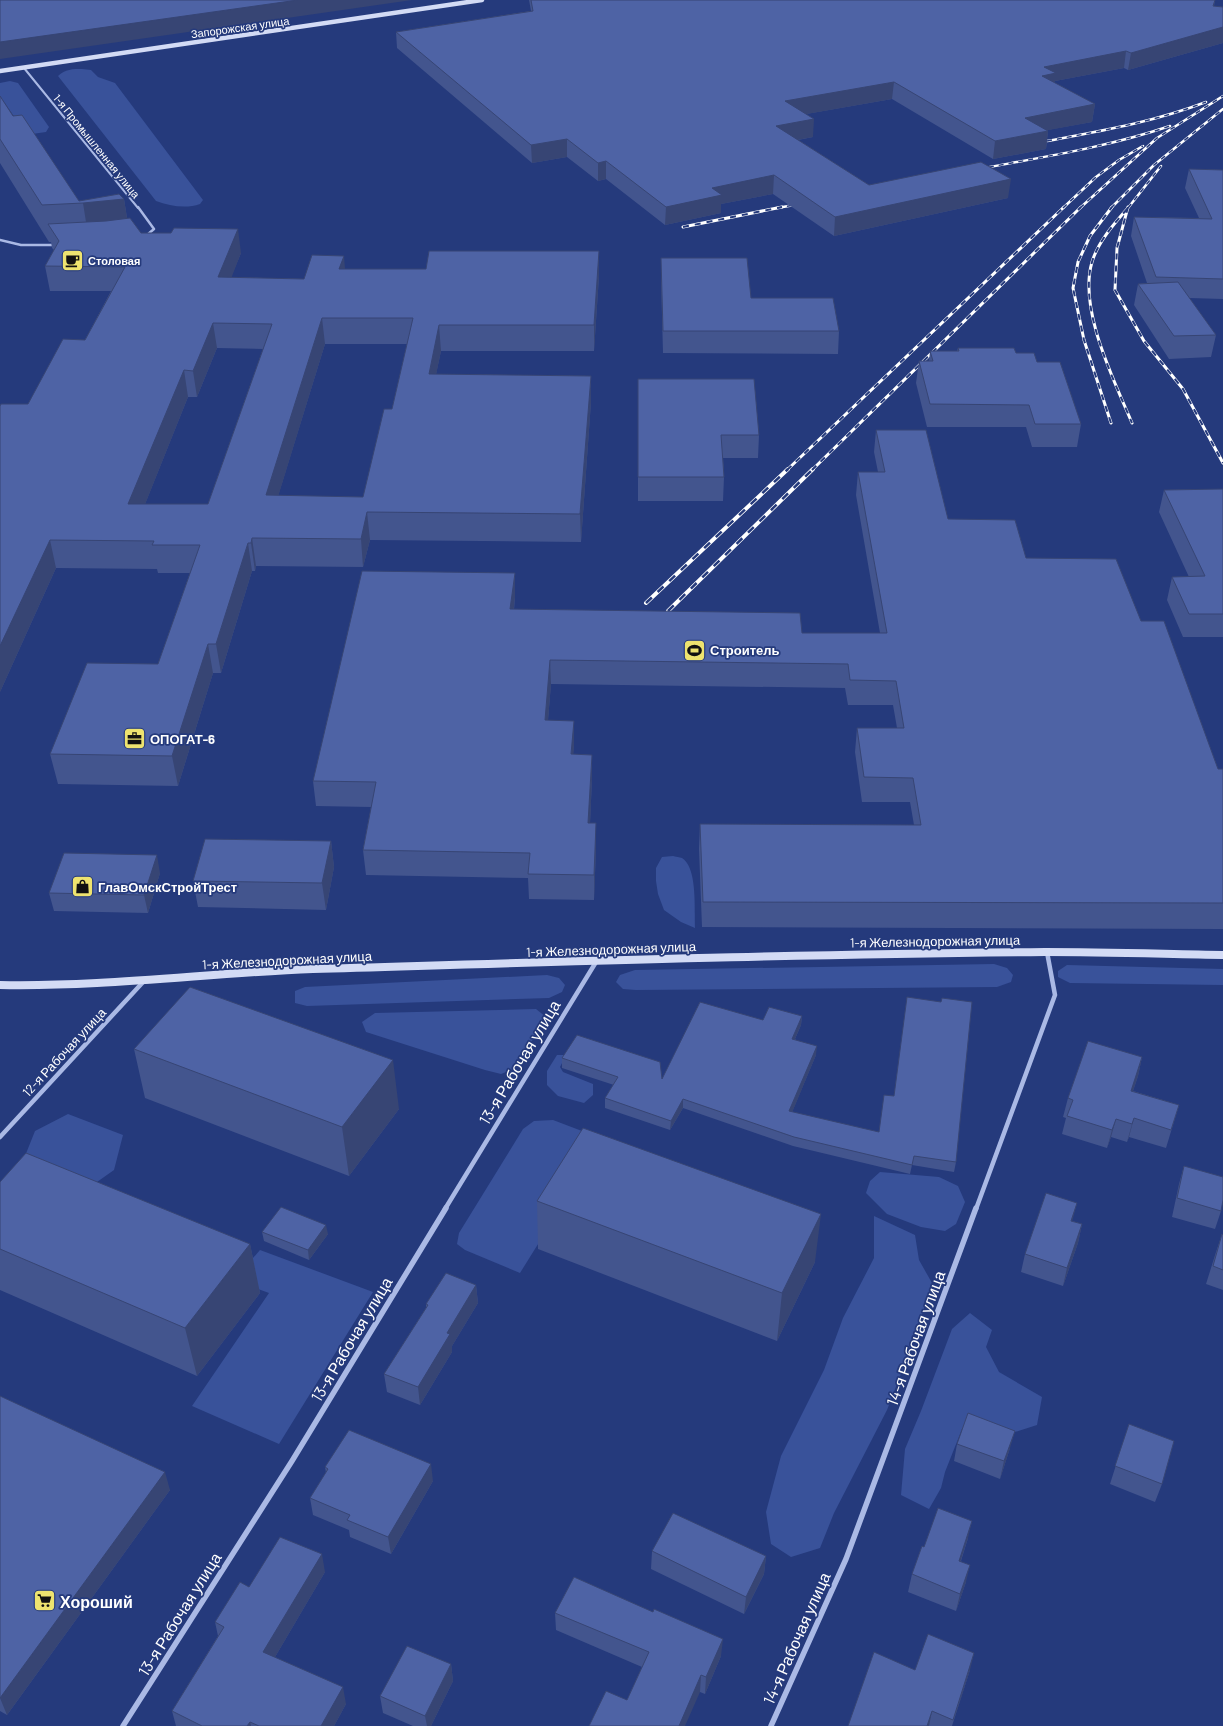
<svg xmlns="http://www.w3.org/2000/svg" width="1223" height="1726" viewBox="0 0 1223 1726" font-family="Barlow,sans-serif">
<rect width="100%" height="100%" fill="#253a7c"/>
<path fill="#39529a" d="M82,69l9,1 7,7 17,6 88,117 -3,4c-14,5 -30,2 -44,-3l-98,-125c7,-7 15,-7 24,-7z
M10,81l8,2 31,44 -3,5 -14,2 -8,-3 -24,-35v-13z
M673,856c2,1 7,1 9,2 16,10 12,53 13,70l-14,-6 -17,-12 -6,-16 -2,-13v-13l6,-11z
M994,964l13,4 6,7 -2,7 -14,5 -361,3 -13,-1 -7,-7 4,-7 15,-5z
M1067,965l156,4v16l-153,-2 -12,-6v-6z
M547,975l12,3 6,7 -3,7 -13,6 -242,8 -12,-3v-12l10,-4z
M536,1009l10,8 -30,51 -15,6 -16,-4 -119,-38 -4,-10 13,-9z
M557,1055h9l-6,12 3,5 30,12v11l-9,8 -26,-7 -11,-11v-14z
M68,1114l55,21 -9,35 -27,19 -62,-33 10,-25z
M553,1120l108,41 -78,11 -63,101 -55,-23 -8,-6 2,-11 64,-104 11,-8z
M880,1172l59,5 19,9 7,16 -9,22 -11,7 -24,-4 -34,-13 -21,-21 4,-12z
M874,1216l41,19 4,25 13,23 -18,57 -27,70 -53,103 -14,35 -29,9 -20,-13 -5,-32 15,-56 43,-86 19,-52 31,-60z
M260,1250l113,42 -94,152 -87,-38 77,-113 -35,-13z
M970,1313l22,17 -6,17 13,25 43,25 -5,28 -41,13 -34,-9 -17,43 -4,16 -12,21 -28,-14 4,-46 16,-38 31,-82z"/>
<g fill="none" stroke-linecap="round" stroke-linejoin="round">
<path stroke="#aab9e5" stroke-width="2" d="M24,68l114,140"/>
<path stroke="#aab9e5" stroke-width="2.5" d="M138,207l16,22 -7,6
M0,240l21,5h36"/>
<path stroke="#aab9e5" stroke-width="4.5" d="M0,1137l144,-156
M445,1209l151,-247
M976,1209l79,-214 -8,-43"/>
<path stroke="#aab9e5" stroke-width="5.5" d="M123,1726l169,-265 154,-253
M771,1726l75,-167 130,-351"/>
<path stroke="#d3dbf5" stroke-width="4.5" d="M0,71l482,-71"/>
<path stroke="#d3dbf5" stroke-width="8" d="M0,985c105,2 209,-12 313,-16 244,-7 488,-15 732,-17 59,0 119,2 178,3"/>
<defs>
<path id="rail-far2" d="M1047,141c54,-10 107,-19 159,-39
M979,169c64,-12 129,-22 191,-43
M777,208l23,-4
M1063,208l33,-31 23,-17 24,-14
M1080,208l77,-70 66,-42
M1111,208l43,-43 69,-56
M1128,208l33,-42"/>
<path id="rail-far1" d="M1128,207l-11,41 -2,42 29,51 39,48 40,74
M1127,209c-14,16 -29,33 -35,53 -14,47 22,118 40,161
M683,227l99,-20
M1111,423l-27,-83 -11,-52 5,-26 12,-26 22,-29
M787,470l277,-263
M812,470l269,-263"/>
<path id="rail" d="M646,603l142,-134
M668,611l145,-142"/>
</defs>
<use href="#rail-far2" stroke="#fff" stroke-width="2.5"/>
<use href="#rail-far1" stroke="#fff" stroke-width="3"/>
<use href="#rail" stroke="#fff" stroke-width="4"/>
<use href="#rail-far2" stroke="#253a7c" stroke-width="1.5" stroke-dasharray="5" stroke-linecap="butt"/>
<use href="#rail-far1" stroke="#253a7c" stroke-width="2" stroke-dasharray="6" stroke-linecap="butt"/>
<use href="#rail" stroke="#253a7c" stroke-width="2.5" stroke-dasharray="8" stroke-linecap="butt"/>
</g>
<path fill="#43558e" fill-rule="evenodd" d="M529,0h686l-1,6 9,1v36l-95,27 -4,-2 -69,13v2l40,21 -3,18 -45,8 1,1 -2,18 -53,10 -101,-60 -86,15 7,23 -15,3 71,45 139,13 -174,38 -61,-42 -52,10v9l-56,12 -59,-46 -8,2 -31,-24 -35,6 -135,-115 -1,-16 135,-21z
M0,96l13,20 66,85 45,-2 3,19 14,15 100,20 -10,24 73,2 41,-10 254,7 -5,75h-153l-5,23 155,2v26l-10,140 -211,-2 -7,27 -107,-1 -1,5h-3l-31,102h-8l-35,113 -120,-2 -8,-30 108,-90 32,-91h-32l-1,-4 -101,-1 -56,124 28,-288 57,-64 26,-49h-61l-5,-25 9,-16 -2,-2 -1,-6h-2l-49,-79zM325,344h82l-15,65 -29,88 -85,-1zM217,348l46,1 -55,155h-63l43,-107h9z
M1189,169l34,1v129l-34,-1 27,37 -5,22 -42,2 -35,-54 4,-21 9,-1 -16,-47 3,-19 65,1 -14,-30z
M661,258l90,40 88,33 -1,23 -175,-1 -2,-73z
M958,348l58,5 21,9 44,62 -4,23h-45l-6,-20h-99l-11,-44 3,-22h10l1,-10h27z
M638,379l121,56 -1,23h-35l1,19 -1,24h-85z
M876,430l72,89 78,39 115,63 77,148h5v160l-521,-2 -3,-78 1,-25 214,1 -4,-23h-48l-7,-50 2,-24h40l-4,-23h-45l-3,-17 -294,-4 -3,36 26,25 -1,9 19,1v24l-2,44 6,25 -2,52 -65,-1 -1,-21 -162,-3 -3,-25 8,-43 -55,-1 -3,-25 202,-208v24l-1,13 288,23h78l-24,-138 2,-23h20l-4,-20z
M1223,489v148h-40l-16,-37 5,-23h17l-30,-65 5,-22z
M331,841l3,26 -8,43 -128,-3 -5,-26z
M160,873l-12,40 -94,-2 -5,-18z
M802,1016l-1,9 -6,14 21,16 -24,57 164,50 -2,10 -42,-7 -2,9 -117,-28 -110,-38 -13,22 -65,-22v-10l9,-13 -52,-17v-10l100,21 101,-59z
M134,1049l265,60 -50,67 -204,-78z
M1142,1057l-4,19 -5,15 46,14 -13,43 -37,-11 -2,5 -16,-5 -4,11 -45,-14 4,-16 -3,-1 5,-19z
M1184,1166l37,45 -6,18 -43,-12 7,-33z
M0,1182l250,62 10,49 -63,83 -197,-86z
M537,1201l278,61 -38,79 -239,-92z
M1072,1221l10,3 -4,19 -15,43 -42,-14 4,-18z
M262,1232l66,2 -19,26 -45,-19z
M1222,1234l1,1v55l-17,-6 10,-32z
M476,1285l2,18 -26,43v6l-32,53 -33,-13 -3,-18 42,-66v-4z
M0,1396l170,94 -163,225 -7,-4z
M1129,1424l33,60 -7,18 -45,-18z
M957,1444l53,4 -10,31 -46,-18z
M325,1467l108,14 -42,73 -41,-17 -1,-7 -36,-15 -3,-17 16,-25z
M968,1538l-7,23 5,21 -10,29 -48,-19 4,-18 12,-27z
M652,1551l114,5 -2,18 -20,40 -93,-45z
M325,1572l-50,85 71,47 -12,22h-158l-4,-15 46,-75 -3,-14 34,-35z
M555,1613l166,43 -16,38 -5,-2 -73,8 15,-33 -86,-37z
M451,1664l2,17 -22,45h-18l-30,-13 -3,-17z
M915,1670h55l-18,56h-104z"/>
<path fill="#374574" d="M298,0h114l-412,59v-17z
M1223,27v16l-95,27 3,-17z
M1126,51l-2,17 -69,13 -1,9 -12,-14 2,-9z
M894,82l-2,17 -108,19 1,-17z
M1095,104l-3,18 -70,13 3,-17z
M814,119l-1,18 -38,7 1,-18z
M1048,131l-2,18 -53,10 2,-18z
M567,139v18l-35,6 -1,-18z
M606,161v18l-8,2v-18z
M774,175l-1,19 -52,10v9l-56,12 1,-18 46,-19z
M1011,179l-3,19 -174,38 1,-19z
M124,199l6,38 -41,4 -6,-38z
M238,229l3,24 -19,49 -4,-25z
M599,251v25l-5,75v-26z
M344,256l2,25 -7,-12z
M322,318l3,26 -55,179 -4,-28z
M213,323l4,25 -20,49 -4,-26z
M439,325l2,26 -10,49 -2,-26z
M184,370l4,27 -54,135 -6,-28z
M591,376v26l-10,140 -1,-28z
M367,512l3,28 -7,27 -2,-28z
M252,538l4,28 -1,5 -4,-28z
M50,540l6,28 -56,124v-46z
M248,543l4,28 -31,102 -5,-29z
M515,573v24l-4,36 -1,-24z
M208,644l5,29 -35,113 -6,-30z
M550,660l1,24 -5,61 -1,-25z
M574,721v24l-2,34 -1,-25z
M592,755v24l-3,69 -1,-25z
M596,823v25l-2,52v-25z
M331,841l3,26 -8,43 -4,-27z
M157,855l3,18 -12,40 -4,-18z
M802,1016l-1,9 -10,23 1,-9z
M817,1046l-1,9 -27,65v-9z
M1142,1057l-4,19 -11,33 4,-18z
M393,1060l6,49 -50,67 -7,-49z
M683,1099v9l-13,22 1,-9z
M1134,1118l-5,19 -2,5 5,-18z
M1116,1119l-5,18 -4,11 5,-18z
M1077,1203l-5,19 -1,-1z
M821,1214l-6,48 -38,79 5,-48z
M1082,1224l-4,19 -15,43 4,-18z
M326,1225l2,9 -19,26 -1,-10z
M250,1244l10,49 -63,83 -12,-48z
M476,1285l2,18 -26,43v6l-32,53 -2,-18 29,-54z
M1015,1431l-5,17 -10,31 4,-18z
M431,1464l2,17 -42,73 -3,-17z
M165,1472l5,18 -163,225 -7,-17z
M972,1521l-4,17 -13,40 4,-17z
M322,1554l3,18 -57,97 -5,-17z
M766,1556l-2,18 -20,40 2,-17z
M970,1565l-4,17 -10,29 4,-17z
M723,1639l-2,17 -16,38 1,-17z
M974,1653l-4,17 -18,56z
M451,1664l2,17 -22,45h-4l-2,-10z
M701,1675l-1,17 -15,34h-6z
M343,1687l3,17 -12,22h-13z
M932,1711l-3,15h-2z
M250,1722l1,4h-4z"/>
<path fill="#4e63a5" stroke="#374574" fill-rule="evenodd" d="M0,0h298l-298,42z
M531,0h684l-2,6 10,1v20l-92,26 -5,-2 -82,16 12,6 -14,3 53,28 -70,14 23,13 -53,10 -101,-59 -109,19 29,18 -38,7 93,59 112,-23 30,17 -176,38 -61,-42 -62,13 10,7 -56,12 -60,-46 -8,2 -31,-24 -36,6 -135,-113 137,-21z
M0,96l13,20 9,-1 57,86 40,-7 5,5 -41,4 -41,2 -42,-66z
M1189,169l34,1v109l-67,-2 -22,-60 78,2z
M130,218l11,15h30l3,-5 64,1 -20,48 86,2 8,-24 32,1 -5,13h87l3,-18h170l-5,74h-155l-10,49 162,2 -11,138 -213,-2 -6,27 -109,-1 -1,5h-3l-32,101h-8l-36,112 -122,-2 37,-91 71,1 42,-119h-48l2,-4 -104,-1 -50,106v-240l1,-2h27l35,-65 22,1 40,-73 -80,-1 14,-25 -11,-17 58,-3zM322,318h91l-21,91h-8l-21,88 -97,-2zM213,323l59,1 -64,180h-80l56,-134 9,1z
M661,258h86l4,40h82l6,33h-176z
M1178,282l38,53 -42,1 -36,-52z
M958,348h56l2,5h18l3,9h23l21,62h-46l-6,-19 -99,-1 -11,-43h14l-3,-10h29z
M638,379h116l5,56h-38l3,42h-86z
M876,430h50l22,89 67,1 11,38 90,1 25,62h23l54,148h5v134l-520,-1 -3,-78 221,1 -8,-47 -49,-1 -7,-49h47l-8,-47 -46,-1 -2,-16 -298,-4 -5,60 29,1 -3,33 21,1 -4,68h8l-2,52 -66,-1 2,-21 -167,-3 13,-68 -63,-1 49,-210 153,2 -5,36 290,4 2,20h85l-29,-161h27z
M1223,489v125h-34l-17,-37 33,-1 -41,-86z
M205,839l126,2 -9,42 -129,-2z
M64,853l93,2 -13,40 -95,-2z
M190,987l203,73 -51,67 -208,-78z
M907,997l34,5 1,-4 30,4 -16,160 -42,-6 -2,9 -118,-28 -111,-38 -12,22 -66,-23 13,-21 -56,-19 15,-23 83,27 2,17 38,-77 63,18 6,-13 33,9 -10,23 25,7 -28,65 90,21 5,-37 10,1z
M1088,1041l54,16 -11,34 48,14 -8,25 -37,-12 -2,6 -16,-5 -4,11 -45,-14 6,-16 -5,-2z
M583,1128l238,86 -39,79 -245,-92z
M26,1153l224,91 -65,84 -185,-79v-67z
M1184,1166l39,11v23l-2,11 -44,-13z
M1046,1193l31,10 -6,18 11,3 -15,44 -42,-14z
M281,1207l45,18 -18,25 -46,-18z
M1222,1234l1,1v35l-10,-4z
M446,1273l30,12 -29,48 3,1 -32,53 -34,-13 44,-69 -2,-1z
M0,1396l165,76 -165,226z
M968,1413l47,18 -11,30 -47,-17z
M1129,1424l45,17 -12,43 -47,-18z
M349,1430l82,34 -43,73 -41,-17 3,-5 -40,-17 18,-29 -3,-2z
M938,1508l34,13 -13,40 11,4 -10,29 -48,-20 10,-28 2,1z
M673,1513l93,43 -20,41 -94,-46z
M280,1537l42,17 -59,98 80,35 -22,39h-62l-9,-4 -3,4h-45l-30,-15 52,-84 -9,-5 25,-40 9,5z
M574,1577l79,35 1,-3 69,30 -17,38 -5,-2 -22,51h-90l17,-35 21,9 22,-48 -94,-39z
M928,1634l46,19 -21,67 -21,-9 -5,15h-79l26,-74 41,18z
M407,1646l44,18 -26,52 -45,-20z"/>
<defs>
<symbol id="cafe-square" viewBox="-11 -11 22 22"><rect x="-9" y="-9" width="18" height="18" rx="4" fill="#eee36f" stroke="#253a7c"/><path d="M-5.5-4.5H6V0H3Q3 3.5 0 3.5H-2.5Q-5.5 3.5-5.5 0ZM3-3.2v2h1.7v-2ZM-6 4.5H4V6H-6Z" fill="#111"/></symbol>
<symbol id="stadium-square" viewBox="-11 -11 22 22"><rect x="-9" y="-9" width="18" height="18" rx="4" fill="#eee36f" stroke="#253a7c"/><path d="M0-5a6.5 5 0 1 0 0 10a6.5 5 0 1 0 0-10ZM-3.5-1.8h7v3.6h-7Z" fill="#111"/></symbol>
<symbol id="office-square" viewBox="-11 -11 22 22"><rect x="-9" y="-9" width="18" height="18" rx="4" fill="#eee36f" stroke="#253a7c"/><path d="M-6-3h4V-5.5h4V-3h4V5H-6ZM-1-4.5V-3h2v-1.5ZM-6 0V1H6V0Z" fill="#111"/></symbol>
<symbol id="shop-square" viewBox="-11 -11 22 22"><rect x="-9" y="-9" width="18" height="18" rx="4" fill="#eee36f" stroke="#253a7c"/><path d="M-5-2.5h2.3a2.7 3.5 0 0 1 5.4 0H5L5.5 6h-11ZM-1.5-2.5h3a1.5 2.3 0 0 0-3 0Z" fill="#111"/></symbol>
<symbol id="supermarket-square" viewBox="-11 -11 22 22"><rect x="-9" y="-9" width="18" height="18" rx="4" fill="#eee36f" stroke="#253a7c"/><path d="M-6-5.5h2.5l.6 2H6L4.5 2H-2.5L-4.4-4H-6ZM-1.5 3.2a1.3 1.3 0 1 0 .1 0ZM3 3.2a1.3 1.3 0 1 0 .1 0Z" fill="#111"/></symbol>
</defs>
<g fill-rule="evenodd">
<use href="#cafe-square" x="60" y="248" width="25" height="25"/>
<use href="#stadium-square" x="682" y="638" width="25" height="25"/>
<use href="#office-square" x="122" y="726" width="25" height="25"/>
<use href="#shop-square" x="70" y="874" width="25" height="25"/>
<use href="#supermarket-square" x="32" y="1588" width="25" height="25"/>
</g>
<g text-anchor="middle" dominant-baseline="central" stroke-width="3.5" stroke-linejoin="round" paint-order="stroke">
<g font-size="11" fill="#fff" stroke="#253a7c">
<text transform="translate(240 27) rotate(-8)">Запорожская улица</text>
<text transform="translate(97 146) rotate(51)">1-я Промышленная улица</text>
</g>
<g font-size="11" font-weight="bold" fill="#fff" stroke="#253a7c" text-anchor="start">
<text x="88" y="260">Столовая</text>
</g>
<g font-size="13" font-weight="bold" fill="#fff" stroke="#253a7c" text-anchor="start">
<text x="710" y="650">Строитель</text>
<text x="150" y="739">ОПОГАТ-6</text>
<text x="98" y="887">ГлавОмскСтройТрест</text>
</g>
<g font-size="13" fill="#fff" stroke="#253a7c">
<text transform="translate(935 941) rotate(-1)">1-я Железнодорожная улица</text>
<text transform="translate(611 949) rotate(-2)">1-я Железнодорожная улица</text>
<text transform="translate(287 960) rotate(-3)">1-я Железнодорожная улица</text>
<text transform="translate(64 1052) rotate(-47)">12-я Рабочая улица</text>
</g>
<g font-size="16" fill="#fff" stroke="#253a7c">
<text transform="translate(519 1062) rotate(-59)">13-я Рабочая улица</text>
<text transform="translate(915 1338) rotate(-70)">14-я Рабочая улица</text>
<text transform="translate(351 1339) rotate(-59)">13-я Рабочая улица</text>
<text transform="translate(179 1614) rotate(-58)">13-я Рабочая улица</text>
<text transform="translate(796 1638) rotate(-66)">14-я Рабочая улица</text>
</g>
<g font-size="16" font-weight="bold" fill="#fff" stroke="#253a7c" text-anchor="start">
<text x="60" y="1601">Хороший</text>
</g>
</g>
</svg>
